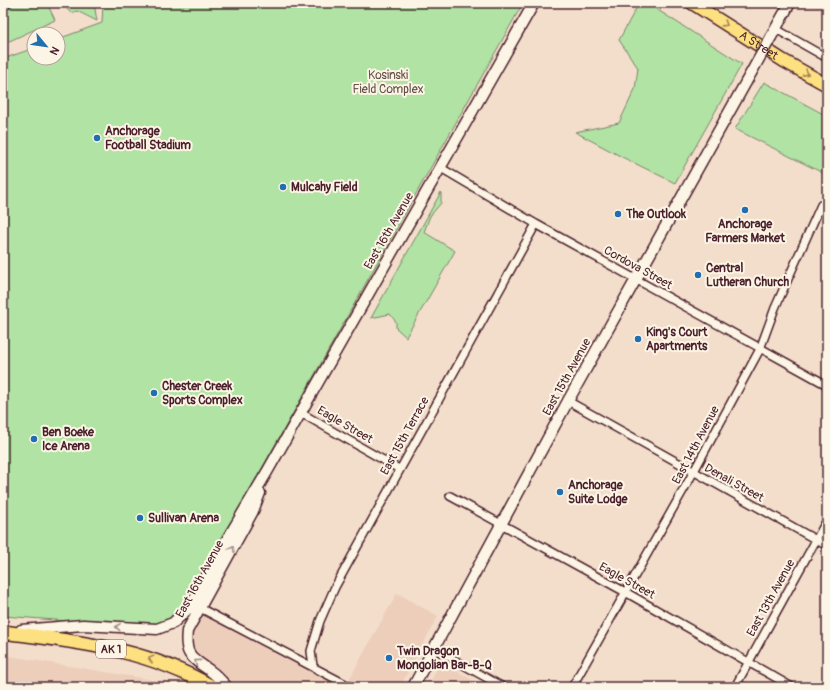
<svg xmlns="http://www.w3.org/2000/svg" width="830" height="690" viewBox="0 0 830 690" font-family="Pangolin,sans-serif">
<rect width="100%" height="100%" fill="#f3decc"/>
<filter id="ink" filterUnits="userSpaceOnUse"><feTurbulence type="fractalNoise" baseFrequency=".025" numOctaves="2"/><feDisplacementMap in="SourceGraphic" scale="8" xChannelSelector="R" yChannelSelector="G"/><feConvolveMatrix kernelMatrix="1 2 1 2 8 2 1 2 1" color-interpolation-filters="sRGB"/></filter>
<g filter="url(#ink)">
<path fill="#edcebb" d="M397,593l41,23 -38,71h-159l-42,-28 -5,-5 -5,-14 9,-20 8,-9 140,74z
M3,655l181,30 5,2h-186z
M444,664l41,23h-57l10,-21z"/>
<path fill="#b0e3a4" stroke="#7d8168" d="M3,3h44l8,17 -52,24z
M61,3h33l3,18 -20,-10 -6,2z
M103,3h420l-351,626 -169,-13v-557l31,-11v10h24v-19l44,-16z
M639,3h8l95,61 -67,119 -53,-26 -47,-25 44,-9 16,-34 3,-21 -19,-28z
M764,82l63,34v59l-92,-46z
M441,192v11l-11,13 -6,16 31,19 -49,86 -10,-9v-6l-6,-8 -19,4z"/>
<g fill="none" stroke-linecap="round" stroke-linejoin="round">
<path stroke="#728da0" stroke-width="2.5" d="M3,13l11,-10"/>
<defs>
<path id="street" d="M776,29l51,29
M441,168l95,56 291,161
M568,401l259,145
M301,413l98,56
M450,496l177,97 165,94
M200,608l151,79
M433,648l70,39
M313,666l-2,-15 9,-30 15,-34 201,-363
M572,687l121,-214 67,-124 15,-41 46,-103
M735,687l92,-167"/>
<path id="secondary" d="M771,37l19,-34
M21,630l62,-5 74,4 16,-6 18,-17 28,-53 48,-81 267,-469
M227,687c-4,-4 -9,-10 -14,-14 -19,-15 -29,-14 -26,-42l66,-120 7,-18
M413,687l155,-286 178,-319"/>
<g id="primary">
<path id="s1" d="M692,3l92,58 43,24"/>
</g>
<path id="highway" d="M3,632c75,10 142,16 209,55"/>
</defs>
<use href="#street" stroke="#4a1f2b" stroke-width="10"/>
<use href="#secondary" stroke="#4a1f2b" stroke-width="13"/>
<use href="#primary" stroke="#4a1f2b" stroke-width="15"/>
<use href="#highway" stroke="#4a1f2b" stroke-width="16"/>
<use href="#street" stroke="#fcf5e5" stroke-width="7"/>
<use href="#secondary" stroke="#fcf5e5" stroke-width="10"/>
<use href="#primary" stroke="#fde080" stroke-width="12"/>
<use href="#highway" stroke="#fde080" stroke-width="13"/>
<defs>
<path id="secondary-bridge" d="M746,82l25,-45"/>
</defs>
<use href="#secondary-bridge" stroke="#4a1f2b" stroke-width="13" stroke-linecap="butt"/>
<use href="#secondary-bridge" stroke="#fcf5e5" stroke-width="10"/>
</g>
<defs><path id="oneway-chevron" d="M-2-3.5L2.5 0L-2 3.5" fill="none" stroke-width="1.6" stroke-linecap="round" stroke-linejoin="round"/></defs>
<g stroke="#a48056">
<use href="#oneway-chevron" transform="translate(725 24) rotate(32)"/>
<use href="#oneway-chevron" transform="translate(806 73) rotate(29)"/>
<use href="#oneway-chevron" transform="translate(151 659) rotate(-165)"/>
</g>
<g stroke="#a38a88">
<use href="#oneway-chevron" transform="translate(232 549) rotate(-61)"/>
<use href="#oneway-chevron" transform="translate(118 627) rotate(-177)"/>
<use href="#oneway-chevron" transform="translate(197 662) rotate(-143)"/>
</g>
</g>
<g fill="#1f6fb2" stroke="#fcf5e5" stroke-width="1.5">
<circle cx="97" cy="138" r="4"/>
<circle cx="283" cy="187" r="4"/>
<circle cx="745" cy="210" r="4"/>
<circle cx="618" cy="214" r="4"/>
<circle cx="698" cy="275" r="4"/>
<circle cx="638" cy="339" r="4"/>
<circle cx="154" cy="393" r="4"/>
<circle cx="34" cy="439" r="4"/>
<circle cx="560" cy="492" r="4"/>
<circle cx="140" cy="518" r="4"/>
<circle cx="389" cy="658" r="4"/>
</g>
<g text-anchor="middle" dominant-baseline="central" stroke-width="4" stroke-linejoin="round" paint-order="stroke">
<rect fill="#fcf5e5" stroke="#7f5f63" stroke-width="1" x="96" y="640" width="30" height="18" rx="3"/>
<g font-size="11" font-weight="bold" fill="#4a1f2b">
<text x="111" y="649">AK 1</text>
</g>
<g font-size="12" fill="#4a1f2b" stroke="#fcf5e5">
<text stroke="none"><textPath href="#s1" startOffset="79">A Street</textPath></text>
<text transform="translate(389 231) rotate(-60)">East 16th Avenue</text>
<text transform="translate(638 268) rotate(29)">Cordova Street</text>
<text transform="translate(567 377) rotate(-61)">East 15th Avenue</text>
<text transform="translate(345 425) rotate(30)">Eagle Street</text>
<text transform="translate(405 436) rotate(-61)">East 15th Terrace</text>
<text transform="translate(696 445) rotate(-62)">East 14th Avenue</text>
<text transform="translate(734 483) rotate(29)">Denali Street</text>
<text transform="translate(200 579) rotate(-61)">East 16th Avenue</text>
<text transform="translate(627 581) rotate(29)">Eagle Street</text>
<text transform="translate(771 598) rotate(-61)">East 13th Avenue</text>
</g>
<g font-size="12" fill="#645049" stroke="#fcf5e5">
<text x="388" y="75">Kosinski<tspan x="388" dy="14">Field Complex</tspan></text>
</g>
<g font-size="12" font-weight="bold" fill="#4a1f2b" stroke="#fcf5e5" text-anchor="start">
<text x="105" y="131">Anchorage<tspan x="105" dy="14">Football Stadium</tspan></text>
<text x="291" y="187">Mulcahy Field</text>
<text x="626" y="214">The Outlook</text>
<text x="745" y="224" text-anchor="middle">Anchorage<tspan x="745" dy="14">Farmers Market</tspan></text>
<text x="706" y="268">Central<tspan x="706" dy="14">Lutheran Church</tspan></text>
<text x="646" y="332">King's Court<tspan x="646" dy="14">Apartments</tspan></text>
<text x="162" y="386">Chester Creek<tspan x="162" dy="14">Sports Complex</tspan></text>
<text x="42" y="432">Ben Boeke<tspan x="42" dy="14">Ice Arena</tspan></text>
<text x="568" y="485">Anchorage<tspan x="568" dy="14">Suite Lodge</tspan></text>
<text x="148" y="518">Sullivan Arena</text>
<text x="397" y="651">Twin Dragon<tspan x="397" dy="14">Mongolian Bar-B-Q</tspan></text>
</g>
</g>
<rect width="830" height="690" fill="none" stroke="#fcf5e5" stroke-width="16"/>
<rect x="8" y="8" width="814" height="674" fill="none" stroke="#4a1f2b" stroke-width="1.5" filter="url(#ink)"/>
<g transform="translate(46 46) rotate(119)"><circle r="19" fill="#fcf5e5" stroke="#b59f9b"/>
<path d="M0-3L7 15L0 10L-7 15Z" fill="#1f6fb2"/>
<text y="-6" font-size="11" font-weight="bold" text-anchor="middle" fill="#4a1f2b">N</text>
</g>
</svg>
